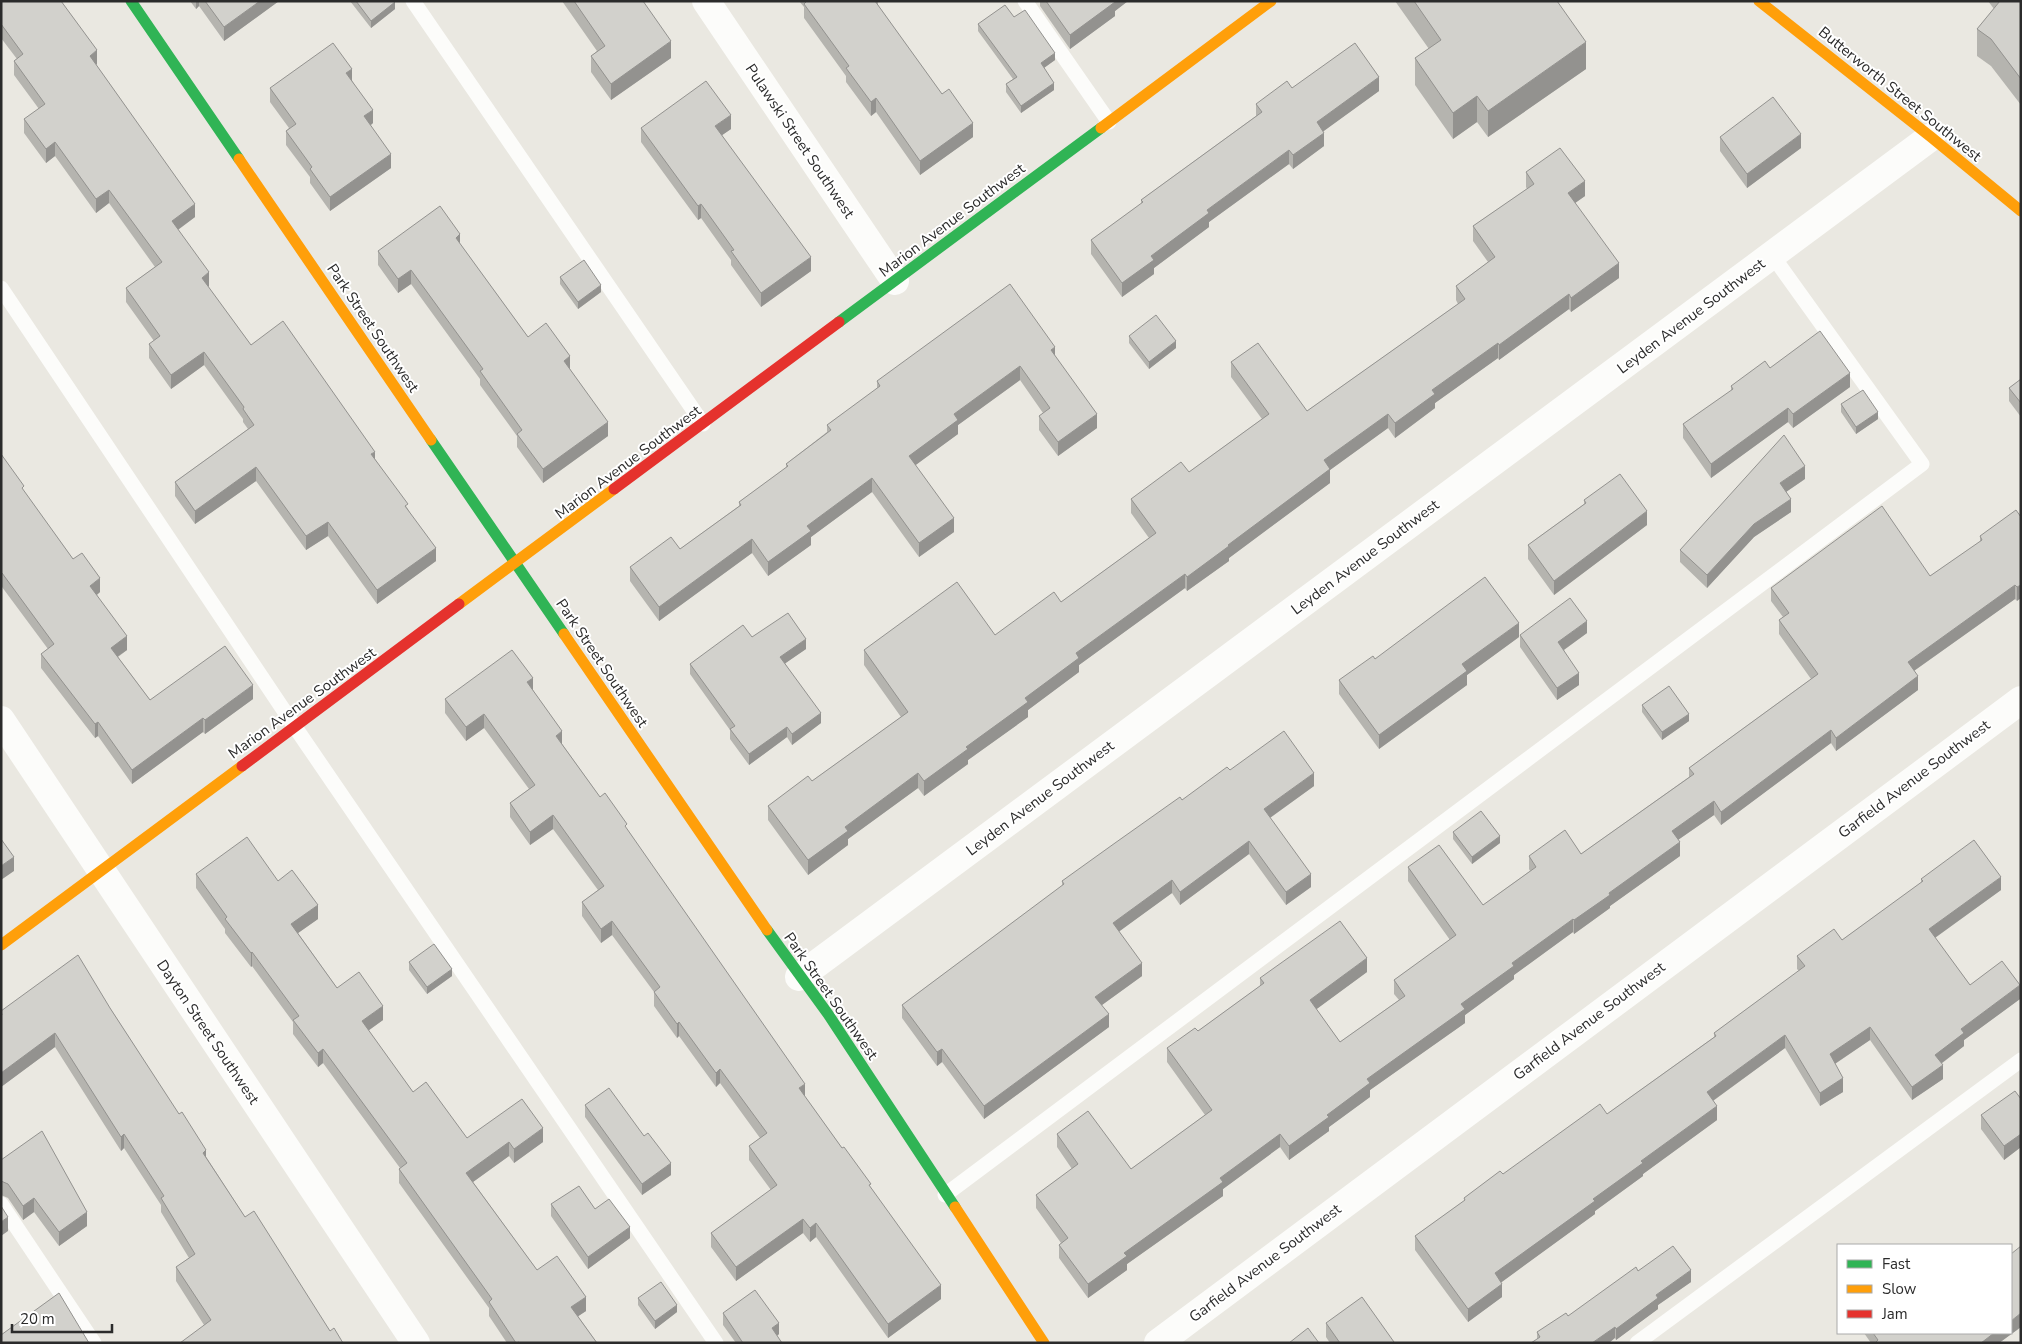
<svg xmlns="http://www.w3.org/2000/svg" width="2022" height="1344" viewBox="0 0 2022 1344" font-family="'Nunito Sans',sans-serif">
<rect width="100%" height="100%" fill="#eae8e1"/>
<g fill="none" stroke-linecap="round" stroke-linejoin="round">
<path stroke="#fcfcfa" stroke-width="15" d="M413,1l290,423
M1025,1l84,121
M1,288l294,439 421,616
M945,1195l977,-731 -150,-209
M1,1204l93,139
M1637,1343l384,-283"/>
<path stroke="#fcfcfa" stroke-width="28" d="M706,1l189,280
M1,720l415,623
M799,977l1132,-840
M1158,1343l863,-643"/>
<path stroke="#30b455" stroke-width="11" d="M131,1l108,158
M839,322l262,-194
M431,440l133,194
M767,930l61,84 127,193"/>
<path stroke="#ff9f0a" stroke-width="11" d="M1759,1l172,136 90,74
M1101,128l170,-127
M239,159l192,281
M459,604l155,-115
M564,634l203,296
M1,945l241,-179
M955,1207l89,136"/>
<path stroke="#e5322d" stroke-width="11" d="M614,489l225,-167
M242,766l217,-162"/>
</g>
<path fill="#b5b4af" d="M1,1l96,63 -1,1 99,152 -17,13 31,56 -1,1 43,58 124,114 33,50 28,52 -59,43 -49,-68 -22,14 -50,-69 -61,43 -20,-28v-14l73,-53 -5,-7v-3l-39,-54 -33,24 -22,-31v-14l5,-3 -28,-39v-14l29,-21 -46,-64 -13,10 -41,-57 -9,7 -22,-30v-14l15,-10 -25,-34v-14l3,-2 -16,-21z
M190,1h89l-55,40 -25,-35 -3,3z
M350,1h44l1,8 -24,19z
M562,1h81l28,57 -60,42 -20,-28v-16l6,-5z
M799,1h79v5l95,131 -53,38 -44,-63 -5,4 -25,-34v-6l-42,-58v-11z
M1040,1h88l-13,10v5l-45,33 -30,-43z
M1395,1h162l29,68 -98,68 -11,-15 -24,17 -38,-54v-27l14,-9z
M1988,1h33v104l-30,-39 -14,-10v-27l17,-20z
M1014,17l41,43 -11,8 10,22 -33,23 -15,-21v-8l7,-5 -35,-48v-7z
M352,80l21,43 -3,3 21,42 -61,43 -20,-28v-6l-24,-32v-14l3,-3 -19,-26v-14z
M1292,88l87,3 -56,40 1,15 -31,23 -4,-5 -80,58v5l-55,41v6l-32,23 -31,-43v-14l50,-36v-4l115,-84v-12z
M641,128l90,1 -9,6 89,136 -50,36 -30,-42v-5l-30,-42 -3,2 -57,-78z
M1720,137l81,11 -54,40 -27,-37z
M1526,172l59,24 -10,7 44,75 -48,34 -2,-3 -70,51 -1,-2 -63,45v5l-40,30 -7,-10 -58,42v13l-101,75v3l-42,30 -2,-3 -106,77v7l-51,38v7l-60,43v4l-44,32 -6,-8 -70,51v6l-40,30 -40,-55v-14l44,-25 89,-64 -37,-52v-15l131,-15 66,-33 88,-64 -18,-25v-14l58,-27 73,-53 -31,-42v-15l76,49 151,-107 -2,-4v-14l32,-24 -15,-21v-15l54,-37 -1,-2z
M460,244l68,93 42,32 38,67 -65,47 -26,-36v-11l-37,-51v-6l-69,-95 -13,9 -20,-28v-14z
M560,277l41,15 -23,17 -18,-25z
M1129,336l47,12 -27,21 -20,-26z
M1055,356l42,72 -39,28 -19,-26v-14l4,-3 -23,-33 -62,45v9l-43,31 39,67 -35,25 -47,-65 -61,45v8l-43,31 -16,-23 -93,68 -29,-40v-14l50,-18 59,-43v-4l47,-34v-4l41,-32v-7l50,-36v-8z
M1770,368l80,19 -57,41 -5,-6 -77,56 -28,-40v-14l48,-33v-5z
M2021,379v38l-12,-16v-13z
M1841,404l37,15 -22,15 -15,-22z
M1,454l23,38 49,67 27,33 -3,3 30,55 -9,7 32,43 103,-1 -48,35 -2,-2 -71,52 -34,-48 -3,2 -54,-70v-14l7,-5 -46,-62z
M1805,479l-19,13 5,20 -37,25 -47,51 -27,-26v-12z
M1584,500l63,25 -93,70 -26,-36v-14l56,-41z
M2021,517l-4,84 -2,-2 -101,72 4,19 -82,61 -5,-8 -110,82 -7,-10 -36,25 2,16 -70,50v2l-36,26 -1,-2 -59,43v4l-49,36v8l-95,67v7l-41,30v4l-40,29 -9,-13 -57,42v7l-96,68v6l-39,28 -29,-40v-13l2,-2 -25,-35v-13l36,-26 -15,-22v-13l74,35 74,-54 -38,-53v-14l31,-17 62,-45v-8l107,-6 -51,37 24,33 59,-42 -5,-6v-14l56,-40 -42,-59v-14l75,38 47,-34 -1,-2v-13l52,-2 108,-77v-9l122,-89 -32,-45v-14l4,-3 -12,-16v-13l159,-12 50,-34v-6z
M1587,633l-23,17 15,35 -22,15 -37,-53v-12z
M752,637l54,12 -21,14 36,60 -29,22 -5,-8 -38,28 -19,-26v-9l-40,-56v-10z
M1519,637l-52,38v10l-88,64 -40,-55v-14l36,-21z
M533,690l29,54 38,53 27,33 178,267 66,91 70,111 -53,39 -72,-101 -6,5 -7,-9 -67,48 -25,-34v-14l60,-43 -22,-30v-14l11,-8 -40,-55 -4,4 -37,-51 -2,2 -23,-32v-14l-42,-57 -11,8 -19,-27v-14l16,-12 -45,-61 -23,16 -20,-28v-14l19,-14 -45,-61 -18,13 -21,-28v-14z
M1642,705l47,16 -27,19 -20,-28z
M1230,770l84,16 -44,32 41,69 -25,18 -37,-51 -69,51 -8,-12 -53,38 23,45 -40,29 7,22 -125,92 -42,-57 -5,4 -35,-48v-13l160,-119v-5l120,-81z
M1453,832l47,11 -28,21 -19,-25z
M196,874l82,7 40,38 -20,14 39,55 46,32 -15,11 45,61 54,46 76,4 -29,21 -5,-7 -36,26 64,88 49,41 -8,5 19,27h-90l-18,-27v-8l-90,-125v-14l1,-1 -77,-105 -5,4 -25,-33v-12l-41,-56 -1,1 -26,-34v-4l-29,-41z
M1921,879l80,11 -66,48 35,47 50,14 -56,41v6l-23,18 2,15 -31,21 -42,-60 -35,24 8,28 -23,14 -35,-58 -72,53 4,19 -74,54v2l-48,35v3l-94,68 1,15 -34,25 -53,-72v-14l49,-35v-3l39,-24 104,-60 107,-77v-4l85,-62 -2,-2v-13l45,-16 79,-57z
M409,962l43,14 -25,18 -18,-24z
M110,1008l135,209 85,114 13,12 -139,-18 -28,-44v-14l13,-9 -28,-46v-7l-37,-57 -3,3 -66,-104 -54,40v-76z
M2021,1099v48l-17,13 -23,-31v-14z
M585,1105l86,70 -29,20 -57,-78z
M1,1160l86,66 -28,20 -25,-34 -11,8 -15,-22 -7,-3z
M551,1204l44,5 35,29 -42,31 -37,-53z
M1638,1271l53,11 -33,23v4l-42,31 -1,-2 -78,1v-7l31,-16z
M638,1298l39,14 -22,17 -17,-24z
M723,1313l56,21 -2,2 5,7h-46l-13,-18z
M1326,1323l68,20h-64l-4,-6z
M2021,1327l-22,16h-128l-7,-10h147z"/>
<path fill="#93928f" d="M196,1h3v5l-3,3z
M260,1h19l-55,40v-14z
M1112,1h16l-13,10v5l-45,33v-14z
M395,2v7l-24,19v-7z
M671,41v17l-60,42v-16z
M1586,42v27l-98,68v-26z
M97,50v14l-7,5v-13z
M1055,53v7l-14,10v-7z
M352,69v14l-6,-10z
M1379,77v14l-62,45v-14z
M1054,83v7l-33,23v-7z
M1477,96v26l-24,17v-26z
M876,98v14l-5,4v-14z
M373,110v13l-9,7v-14z
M731,115v14l-16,11v-14z
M973,123v14l-53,38v-14z
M1324,133v13l-31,23v-14z
M1801,134v14l-54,40v-14z
M55,142v14l-9,7v-14z
M1289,150v14l-80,58v5l-55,41v6l-32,23v-14l29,-27 56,-46z
M391,154v14l-61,43v-14z
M1585,181v15l-17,12v-15z
M109,190v13l-13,10v-14z
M195,204v13l-23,17v-13z
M701,204v14l-3,2v-14z
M460,234v14l-4,-10z
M811,257v14l-50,36v-14z
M1619,263v15l-48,34v-14z
M411,270v14l-13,9v-14z
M209,272v14l-7,5v-13z
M601,285v7l-23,17v-7z
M1569,294v15l-70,51v-15z
M1176,341v7l-27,21v-7z
M1498,343v15l-63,45v5l-40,30v-15l37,-33z
M1055,347v14l-4,-11z
M204,352v13l-33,24v-14z
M570,356v14l-6,-9z
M1020,366v14l-62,45v9l-49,36v-14l45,-42z
M1850,373v14l-57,41v-14z
M1788,408v14l-77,56v-14z
M1878,412v7l-22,15v-7z
M1097,414v14l-39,28v-14z
M1388,414v14l-58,42v13l-101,75v3l-42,30v-14l41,-32 96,-85z
M608,422v14l-65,47v-14z
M375,452v14l-4,-12z
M1805,466v13l-25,17v-13z
M256,467v14l-61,43v-13z
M872,478v14l-61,45v8l-43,31v-14l39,-36z
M1791,499v13l-37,25 -47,51v-13l47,-51z
M1647,511v14l-93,70v-14z
M954,518v14l-35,25v-14z
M328,522v14l-22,14v-14z
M752,539v14l-93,68v-14z
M436,548v13l-59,43v-14z
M1,573h1v14h-1z
M1185,574v14l-106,77v7l-51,38v7l-60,43v4l-44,32v-15l101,-83 51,-45z
M100,578v14l-10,8v-14z
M2015,585v14l-107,76v-13z
M2021,585v13l-4,3v-14z
M1587,621v12l-29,21v-12z
M1519,623v14l-52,38v10l-88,64v-14l83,-71z
M127,636v14l-16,11v-13z
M806,639v10l-26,18v-10z
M1579,673v12l-22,15v-12z
M1918,676v14l-82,61v-13z
M533,678v14l-6,-10z
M253,685v14l-48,35v-14z
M821,713v10l-29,22v-11z
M484,714v14l-18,13v-14z
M1689,714v7l-27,19v-8z
M203,718v14l-71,52v-14z
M98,722v14l-3,2v-14z
M787,727v10l-38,28v-11z
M1831,730v13l-110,82v-13z
M562,731v14l-6,-9z
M918,773v15l-70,51v6l-40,30v-15l37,-33z
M1314,773v13l-50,36v-13z
M1714,801v14l-42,29v-13z
M553,815v14l-23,16v-13z
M1500,836v7l-28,21v-7z
M1249,841v13l-69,51v-13z
M1680,842v14l-70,50v2l-36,26v-14l35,-27z
M14,857v14l-13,9v-14z
M1311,874v13l-25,18v-13z
M2001,877v13l-72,52v-13z
M1172,880v13l-59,43v-13z
M318,905v14l-27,19v-14z
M1573,919v13l-59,43v4l-49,36v8l-95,67v7l-41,30v4l-40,29v-14l38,-31 40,-36 145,-116z
M612,921v14l-11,8v-14z
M252,952v14l-1,1v-14z
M1367,958v14l-57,42v-14z
M1142,963v13l-47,34v-13z
M452,969v7l-25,18v-7z
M2020,985v14l-56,41v6l-29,22v-13l26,-26z
M383,1006v14l-21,15v-14z
M1109,1014v13l-125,92v-13z
M679,1022v14l-2,2v-14z
M1870,1027v13l-40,27v-13z
M55,1033v14l-54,40v-14z
M1785,1035v13l-78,57v-13z
M323,1049v14l-5,4v-14z
M942,1049v13l-5,4v-14z
M1943,1065v14l-31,21v-13z
M720,1069v14l-4,4v-14z
M1843,1078v14l-23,14v-13z
M805,1084v14l-6,-10z
M1717,1106v14l-74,54v2l-48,35v3l-100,73v-14l146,-112z
M543,1128v14l-29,21v-14z
M124,1134v14l-3,3v-14z
M1280,1134v13l-57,42v7l-96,68v6l-39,28v-14l36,-31 96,-75z
M2021,1134v13l-17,13v-14z
M509,1142v14l-43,31v-14z
M206,1150v14l-3,-11z
M671,1163v12l-29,20v-11z
M34,1198v14l-11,8v-14z
M87,1212v14l-28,20v-14z
M8,1217v14l-7,5v-14z
M803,1219v14l-67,48v-14z
M816,1223v14l-6,5v-14z
M630,1227v11l-42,31v-12z
M1691,1270v12l-33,23v4l-42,31v-11l40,-34z
M1502,1284v13l-34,25v-13z
M941,1285v14l-53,39v-14z
M586,1297v14l-15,10v-14z
M677,1305v7l-22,17v-8z
M2021,1313v14l-22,16h-18l13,-10h17v-12z
M779,1323v11l-7,6v-12z
M1615,1327v11l-6,5h-17z"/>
<path fill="#d2d1cc" stroke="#93928f" d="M1,1h60l36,49 -7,6 105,148 -23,17 37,51 -7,6 49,67 32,-24 92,131 -4,2 37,50 -3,2 31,42 -59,42 -49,-68 -22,14 -50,-69 -61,44 -20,-29 79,-57 -11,-16 1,-2 -40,-55 -33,23 -22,-31 11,-8 -34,-48 36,-26 -53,-72 -13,9 -41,-57 -9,7 -22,-30 21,-15 -31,-43 9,-7 -22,-30z
M205,1h55l-36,26z
M356,1h38l1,1 -24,19z
M574,1h69l28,40 -60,43 -20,-28 14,-10z
M807,1h68l67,93 7,-5 24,34 -53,38 -44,-63 -5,4 -25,-34 3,-2 -45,-62z
M1046,1h68l1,1 -45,33z
M1414,1h143l29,41 -98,69 -11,-15 -24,17 -38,-55 26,-18z
M2000,1h21v78l-30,-40 -14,-10z
M1005,5l9,12 11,-7 30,43 -14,10 13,20 -33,23 -15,-22 11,-7 -39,-53z
M333,43l19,26 -6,4 27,37 -9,6 27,38 -61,43 -20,-28 2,-2 -26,-36 10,-7 -26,-36z
M1355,43l24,34 -62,45 7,11 -31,22 -4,-5 -82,60 2,3 -58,43 3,4 -32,23 -31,-43 52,-38 -2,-2 121,-88 -6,-8 31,-23 5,7z
M706,81l25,34 -16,11 96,131 -50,36 -30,-42 3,-1 -33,-46 -3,2 -57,-78z
M1773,97l28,37 -54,40 -27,-37z
M1560,148l25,33 -17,12 51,70 -48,35 -2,-4 -70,51 -1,-2 -66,47 3,4 -40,29 -7,-9 -64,46 6,9 -102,76 1,1 -42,31 -2,-3 -109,79 3,5 -54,40 3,4 -62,45 2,2 -44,32 -6,-8 -73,54 3,4 -40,29 -40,-54 40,-30 4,5 96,-69 -44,-62 93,-68 38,53 59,-43 7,10 95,-69 -25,-34 50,-37 8,10 80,-58 -38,-52 27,-19 49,68 158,-112 -9,-13 39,-29 -22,-31 61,-42 -8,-12z
M440,206l20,28 -4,4 72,99 18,-14 24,33 -6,5 44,61 -65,47 -26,-35 5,-4 -42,-59 3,-2 -72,-99 -13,9 -20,-28z
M584,260l17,25 -23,17 -18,-25z
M1010,284l45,63 -4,3 46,64 -39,28 -19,-26 11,-8 -30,-42 -66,48 4,6 -49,36 45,62 -35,25 -47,-65 -65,48 4,5 -43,31 -16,-23 -93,68 -29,-40 41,-30 9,12 61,-44 -2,-3 49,-36 -2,-2 45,-34 -4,-5 53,-39 -3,-5z
M1156,315l20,26 -27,21 -20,-26z
M1820,331l30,42 -57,41 -5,-6 -77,56 -28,-40 50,-35 -2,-3 34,-25 5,7z
M2021,379v24l-12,-15z
M1863,390l15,22 -22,15 -15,-23z
M1784,435l21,31 -25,17 11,16 -37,25 -47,51 -27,-25z
M1,454l23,32 -2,2 51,71 9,-6 18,25 -10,8 37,50 -16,12 39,52 75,-54 28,39 -48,35 -2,-2 -71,52 -34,-48 -3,2 -54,-70 13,-10 -52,-71h-1z
M1620,474l27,37 -93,70 -26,-36 58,-42 -2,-3z
M1882,506l48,70 52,-36 -2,-4 36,-26 5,7v68l-4,2 -2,-2 -107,77 10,14 -82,62 -5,-8 -110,82 -7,-11 -42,30 8,11 -71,51 1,2 -36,25 -1,-1 -61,44 2,3 -53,38 4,5 -98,70 3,4 -43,32 2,2 -40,29 -9,-12 -60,44 3,4 -99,71 3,3 -39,28 -29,-39 9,-7 -32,-43 42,-31 -21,-30 31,-23 43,58 81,-59 -45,-62 28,-20 3,3 66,-48 -4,-5 80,-57 27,37 -57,42 30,42 65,-46 -11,-16 62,-45 -48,-68 31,-22 44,60 53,-38 -7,-11 36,-26 16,24 113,-80 -5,-6 129,-94 -39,-54 10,-7 -18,-25z
M1485,577l34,46 -57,41 5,7 -88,64 -40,-55 34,-24 2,3z
M1570,598l17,23 -29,21 21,31 -22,15 -37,-53z
M788,613l18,26 -26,18 41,56 -29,21 -5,-7 -38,27 -19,-25 5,-3 -45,-62 53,-39 9,12z
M512,650l21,28 -6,4 35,49 -6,5 44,61 5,-4 22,31 -2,2 180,258 -6,4 43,60 2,-1 27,37 -2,1 72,100 -53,39 -72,-101 -6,5 -7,-9 -67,48 -25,-34 66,-48 -28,-39 18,-13 -47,-64 -4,4 -37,-51 -2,2 -23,-32 6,-5 -48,-66 -11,8 -19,-27 22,-16 -51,-71 -23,17 -20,-29 25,-18 -51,-71 -18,13 -21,-28z
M1669,686l20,28 -27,18 -20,-27z
M1284,731l30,42 -50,36 47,65 -25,18 -37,-51 -69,51 -8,-12 -59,43 29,40 -47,34 14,17 -125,92 -42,-57 -5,3 -35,-47 162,-121 -2,-3 53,-38 65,-46 2,3 45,-33 3,3z
M1481,811l19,25 -28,21 -19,-25z
M247,837l31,44 14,-11 26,35 -27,19 46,64 22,-16 24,34 -21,15 51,71 13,-10 41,56 55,-39 21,29 -29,21 -5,-7 -43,31 71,97 20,-14 29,41 -15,10 26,36h-77l-1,-1 -3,1 -27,-41 3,-3 -93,-130 8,-6 -84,-114 -5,4 -25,-33 6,-4 -47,-64 -1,1 -26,-34 2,-2 -31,-43z
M1,839l13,18 -13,9z
M1974,840l27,37 -72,52 41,56 32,-24 18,24 -59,44 3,4 -29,22 8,10 -31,22 -42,-60 -40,27 13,24 -23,15 -35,-58 -78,57 10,14 -76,55 2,2 -50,36 2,2 -100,72 7,11 -34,25 -53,-73 50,-36 -1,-2 36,-27 3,3 97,-70 7,10 109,-78 -2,-3 91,-67 -8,-10 37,-27 8,11 81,-59 -2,-2z
M434,944l18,25 -25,18 -18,-25z
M78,955l32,53 69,106 3,-2 24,38 -3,3 42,64 9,-6 76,120 4,-3 9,15h-163l31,-23 -35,-53 19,-13 -34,-56 3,-2 -40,-62 -3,3 -66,-104 -54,40v-57l1,-1 -1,-4z
M609,1088l35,48 4,-3 23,30 -29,21 -57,-79z
M2015,1091l6,8v35l-17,12 -23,-31z
M42,1131l45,81 -28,20 -25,-34 -11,8 -15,-22 -7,-3v-21z
M579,1186l16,23 14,-10 21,28 -42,30 -37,-53z
M1,1206l7,11 -7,5z
M1673,1246l18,24 -35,25 2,3 -42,31 -1,-2 -23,16h-61l9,-6 -3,-5 29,-19 2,3 68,-49 2,4z
M2021,1246v67l-10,8v-67z
M661,1282l16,23 -22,16 -17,-23z
M755,1290l24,33 -7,5 10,15h-39l-20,-30z
M59,1293l30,50h-88v-8z
M1362,1297l32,45 -1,1h-53l-14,-20z
M1308,1328l11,15h-30z
M1873,1333h121l-13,10h-106l3,-3z"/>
<g text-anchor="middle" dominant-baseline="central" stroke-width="4" stroke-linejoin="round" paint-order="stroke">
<g font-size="15" fill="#2b2b2b" stroke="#fff">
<text transform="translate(1900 94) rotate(39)">Butterworth Street Southwest</text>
<text transform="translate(800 141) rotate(56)">Pulawski Street Southwest</text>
<text transform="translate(952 220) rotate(-37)">Marion Avenue Southwest</text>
<text transform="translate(1691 316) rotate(-37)">Leyden Avenue Southwest</text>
<text transform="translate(373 328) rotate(56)">Park Street Southwest</text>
<text transform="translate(628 462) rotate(-37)">Marion Avenue Southwest</text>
<text transform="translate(1365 557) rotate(-37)">Leyden Avenue Southwest</text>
<text transform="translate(602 663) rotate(56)">Park Street Southwest</text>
<text transform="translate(302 703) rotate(-36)">Marion Avenue Southwest</text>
<text transform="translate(1914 779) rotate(-37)">Garfield Avenue Southwest</text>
<text transform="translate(1040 798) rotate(-37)">Leyden Avenue Southwest</text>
<text transform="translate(831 996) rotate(55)">Park Street Southwest</text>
<text transform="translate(1589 1021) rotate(-37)">Garfield Avenue Southwest</text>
<text transform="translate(208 1032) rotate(56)">Dayton Street Southwest</text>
<text transform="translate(1265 1263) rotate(-37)">Garfield Avenue Southwest</text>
</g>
</g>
<rect width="2022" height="1344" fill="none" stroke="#2b2b2b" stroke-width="5"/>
<rect x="1837" y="1244" width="175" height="90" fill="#ffffff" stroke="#aaaaaa"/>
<rect x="1847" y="1260" width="25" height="8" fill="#30b455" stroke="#aaaaaa"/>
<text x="1882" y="1269" font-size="15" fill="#2b2b2b">Fast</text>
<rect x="1847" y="1285" width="25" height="8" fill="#ff9f0a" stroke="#aaaaaa"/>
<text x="1882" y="1294" font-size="15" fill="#2b2b2b">Slow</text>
<rect x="1847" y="1310" width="25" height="8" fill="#e5322d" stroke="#aaaaaa"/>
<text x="1882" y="1319" font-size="15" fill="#2b2b2b">Jam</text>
<path d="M12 1324v8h100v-8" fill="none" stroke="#2b2b2b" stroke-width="2.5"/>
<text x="20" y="1324" font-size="15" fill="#2b2b2b" stroke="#ffffff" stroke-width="4" paint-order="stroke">20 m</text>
</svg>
